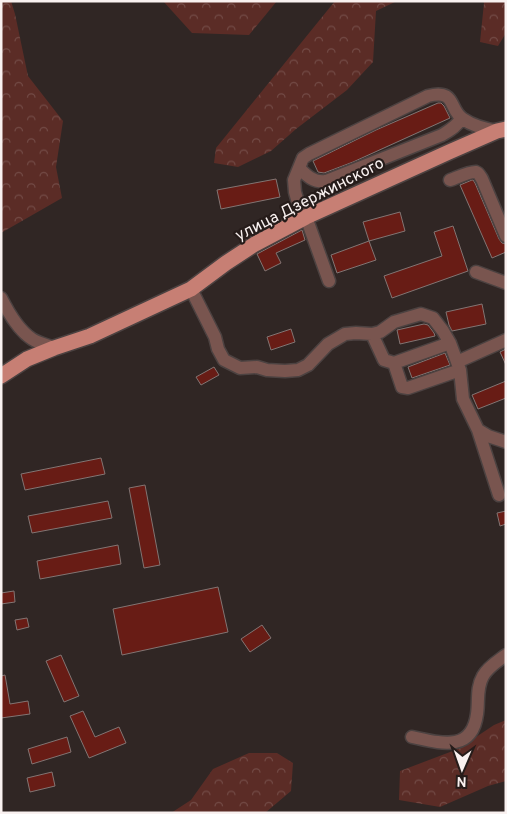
<svg xmlns="http://www.w3.org/2000/svg" width="507" height="814" font-family="Overpass,sans-serif">
<style>
.forest{fill:url(#forest-crowns)}
.building{fill:#681c15;stroke:#827573}
.lines{fill:none;stroke-linecap:round;stroke-linejoin:round}
.minor-casing{stroke:#4c4241;stroke-width:15}
.major-casing{stroke:#4c4241;stroke-width:18}
.minor{stroke:#79554f;stroke-width:12}
.major{stroke:#c77f74;stroke-width:15}
.labels{text-anchor:middle;dominant-baseline:central;stroke-width:4.5;stroke-linejoin:round;paint-order:stroke}
.street-label{font-size:16px;fill:#f9f1f0;stroke:#261c1a}
</style>
<defs>
<pattern id="forest-crowns" width="20" height="18" patternUnits="userSpaceOnUse" patternTransform="scale(1.25)"><rect width="20" height="18" fill="#5b2c26"/><path d="M2 6a3 3 0 1 1 6 0M12 15a3 3 0 1 1 6 0" fill="none" stroke="#734b46"/></pattern>
</defs>
<rect width="100%" height="100%" fill="#302624"/>
<path class="forest" d="M1,1H11L15,14L28,76L63,121L56,167L62,198L1,233Z
M163,1H277L249,35L192,33Z
M335,1H397L376,11L373,62L347,90L296,129L271,151L238,167L214,163L216,148Z
M483,1H506V33L498,46L480,42L484,3Z
M506,720V781L488,786L440,807L399,800L400,771L458,749L494,725Z
M249,753H277L293,763L291,791L265,813H171L191,800L213,769Z"/>
<path class="building" d="M438,103H441L444,106L450,118L353,162L324,173L318,172L313,161L376,130Z
M276,179L280,197L221,209L217,190Z
M472,180H473L475,183L499,239L502,243L506,244V252L492,258L460,185Z
M400,212L405,231L369,241L363,222Z
M453,226L468,271L392,298L384,276L442,256L434,232Z
M302,230L305,240L276,253L281,263L265,271L257,254Z
M369,241L376,260L337,273L331,255Z
M482,304L486,324L452,331L449,325L446,312Z
M424,324L428,325L434,333L435,336L400,344L397,330Z
M291,329L295,342L271,350L267,337Z
M506,349V365L500,352Z
M445,353L450,365L412,378L408,367Z
M214,367L219,375L201,385L196,377Z
M506,381V398L478,409L472,395Z
M101,458L105,474L25,490L21,474Z
M145,485L160,565L144,568L129,488Z
M108,501L112,518L32,533L28,516Z
M506,511V524L500,526L497,513Z
M118,545L121,564L40,579L37,561Z
M218,587L228,632L122,655L113,609Z
M14,591L15,602L1,604V593Z
M27,618L29,627L17,630L15,620Z
M262,625L271,638L250,652L241,639Z
M61,655L79,696L64,702L46,661Z
M5,675L10,704L28,701L30,714L1,718V676Z
M83,711L95,737L119,727L126,743L89,758L70,716Z
M67,737L71,752L32,764L28,749Z
M52,772L55,786L30,792L27,778Z"/>
<g class="lines">
<defs>
<path id="minor" d="M299,168C307,176 314,183 326,181L442,135C450,130 456,127 461,119
M450,180C456,178 470,171 476,172C479,173 480,176 482,179L506,236
M476,272L506,283
M329,281L306,217L301,213L295,192L294,180L303,158L309,154L428,96C457,89 448,109 463,119C473,126 485,129 497,131
M191,289L215,337L218,349L224,360L240,368L257,367L267,370L285,371L298,370L308,365L328,344L345,334L356,333L372,334L380,332L394,322L421,314L433,318L443,331L450,343L460,370L463,399L478,430L488,436L506,442
M1,298C8,312 18,330 32,339C38,343 47,345 54,348
M372,334L384,360L394,363L450,343
M457,362L506,340
M394,363L402,387L408,388L460,370
M478,430L499,495
M412,737C440,743 472,753 477,714C479,701 476,688 483,676C488,667 498,661 506,655"/>
<path id="major" d="M1,376L27,359L54,348L90,336L191,289L226,263L255,244L306,217L449,152L497,131L506,129"/>
</defs>
<use href="#minor" class="minor-casing"/>
<use href="#major" class="major-casing"/>
<use href="#minor" class="minor"/>
<use href="#major" class="major"/>
</g>
<g class="labels">
<g class="street-label">
<text transform="translate(310 200) rotate(-27)">улица Дзержинского</text>
</g>
</g>
<rect width="507" height="814" fill="none" stroke="#f9f1f0" stroke-width="5"/>
<g transform="translate(462 769) rotate(182)" stroke="#261c1a" stroke-width="4" paint-order="stroke">
<path d="M0-4L9 19L0 12L-9 19Z" fill="#f9f1f0"/>
<text y="-8" font-size="14" font-weight="bold" text-anchor="middle" fill="#f9f1f0">N</text>
</g>
</svg>
